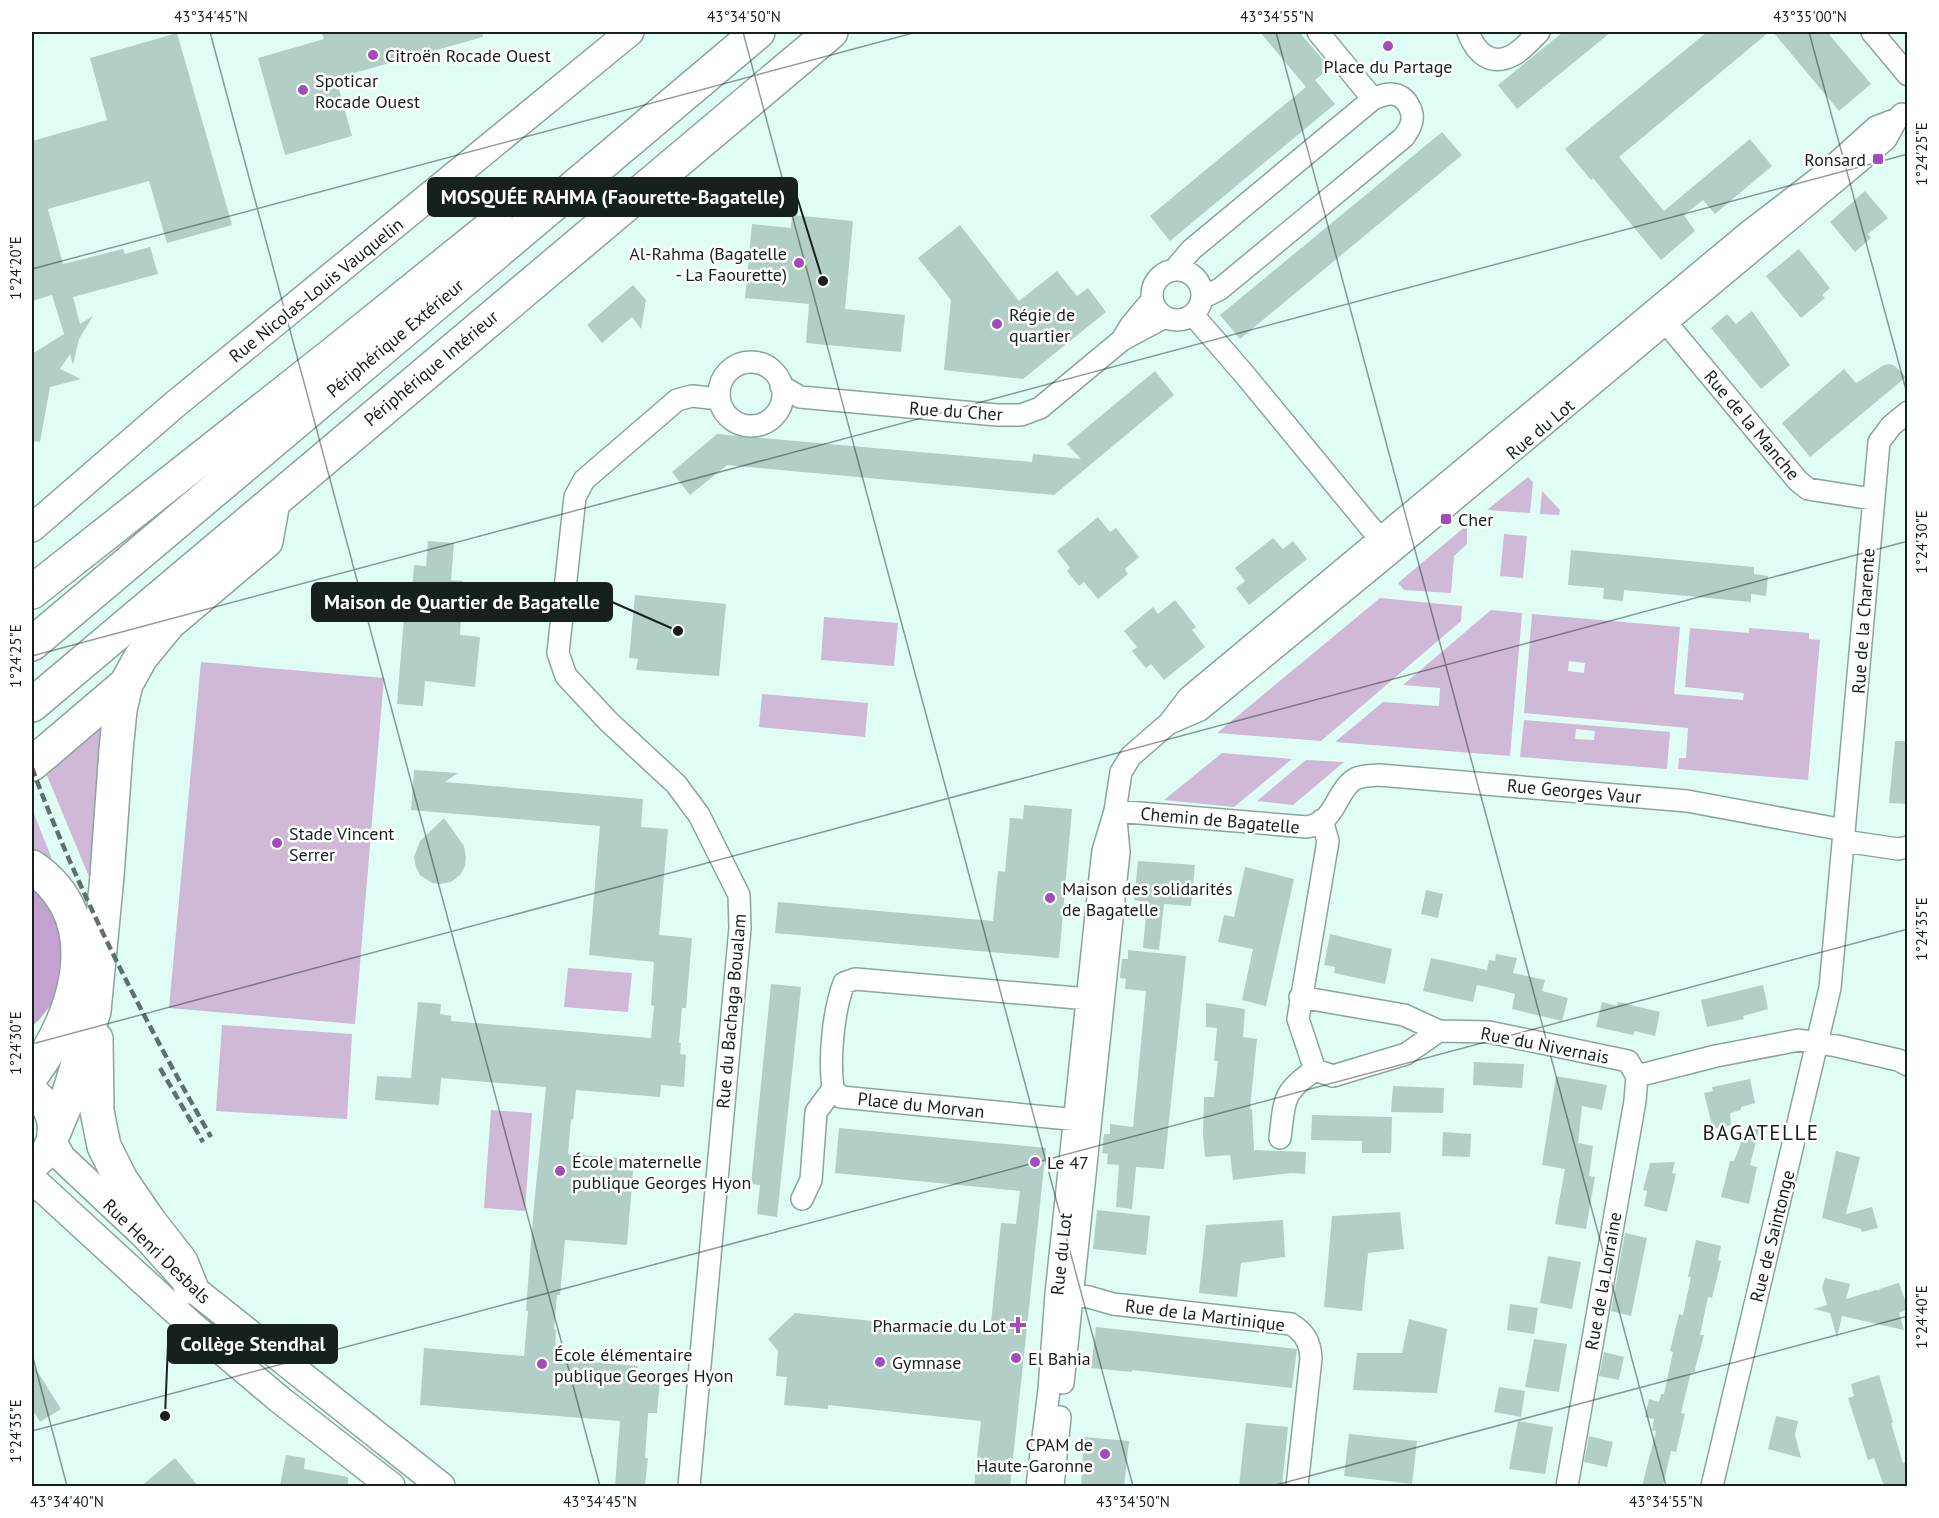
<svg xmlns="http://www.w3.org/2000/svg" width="1939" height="1518" font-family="'PT Sans',sans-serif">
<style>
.green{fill:#cfb9d7;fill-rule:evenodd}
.forest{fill:#c4a1d0}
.building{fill:#b2cfc7}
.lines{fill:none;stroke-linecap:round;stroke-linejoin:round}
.minor-casing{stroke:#89a59d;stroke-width:24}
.tertiary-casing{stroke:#89a59d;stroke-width:30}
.secondary-casing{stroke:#89a59d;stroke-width:33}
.motorway-casing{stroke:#89a59d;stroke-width:36}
.minor{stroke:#fff;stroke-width:21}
.tertiary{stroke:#fff;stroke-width:27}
.secondary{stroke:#fff;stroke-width:30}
.motorway{stroke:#fff;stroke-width:33}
.rail{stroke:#5e706b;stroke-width:4.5;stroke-dasharray:9 4.5;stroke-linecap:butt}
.ticks{fill:none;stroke:#16211e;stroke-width:1.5;stroke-opacity:0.45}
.poi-dot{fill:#a04cbb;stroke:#fff;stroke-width:2}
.labels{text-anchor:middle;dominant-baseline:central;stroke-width:5;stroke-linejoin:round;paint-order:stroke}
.poi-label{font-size:18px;fill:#16211e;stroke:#fff;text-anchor:start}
.street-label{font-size:18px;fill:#16211e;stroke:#fff}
.quarter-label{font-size:21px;letter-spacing:1.5px;fill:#16211e;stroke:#fff}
.leader{fill:none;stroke:#16211e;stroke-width:2}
.callout-dot{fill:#16211e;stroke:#fff;stroke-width:2}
.callout{fill:#16211e;stroke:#16211e;stroke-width:2}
.callout-label{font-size:20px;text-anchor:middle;font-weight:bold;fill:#fff}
.neatline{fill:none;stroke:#16211e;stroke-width:2}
.ticks-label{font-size:15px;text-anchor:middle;fill:#16211e}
</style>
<rect width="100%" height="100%" fill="#dffdf5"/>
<path class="green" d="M1528,477L1533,482L1530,513L1487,510Z
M1542,491L1560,510L1559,515L1540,514Z
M1467,525V544L1454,556L1451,593L1404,590L1398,583Z
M1504,534L1527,536L1523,578L1500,576Z
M1380,598L1462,606L1461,621L1321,741L1217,733Z
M1491,610L1522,613L1510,756L1335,742L1383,702L1439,706L1440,688L1403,685Z
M1532,614L1680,627L1674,694L1743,700L1744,693L1685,687L1690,628L1749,633V628L1809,633V639L1820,640L1808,780L1678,769L1679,758H1686L1688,728L1524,713ZM1569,661L1585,663L1584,673L1568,671Z
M824,617L898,623L894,666L821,660Z
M201,662L384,678L355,1024L169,1008Z
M762,694L868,703L865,737L759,727Z
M108,710L97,896L43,766Z
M1524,720L1670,732L1667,769L1520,757ZM1576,729L1595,731L1594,740L1575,739Z
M1222,753L1292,759L1234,807L1164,800Z
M1306,760L1344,762L1293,805L1257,801Z
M32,809L56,869L32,850Z
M568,968L632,973L628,1012L564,1007Z
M222,1025L352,1034L347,1119L216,1111Z
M491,1110L532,1113L525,1211L484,1208Z"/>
<path class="forest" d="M32,877L55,909L65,941L56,998L39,1020L32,1026L33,951Z"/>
<path class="building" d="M321,32H482L483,37L336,78L352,136L285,155L258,58L324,39Z
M1260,32H1299L1330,68L1315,80L1335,104L1170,241L1150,216L1306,87Z
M1563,32H1611L1517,109L1498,85Z
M1707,32H1769L1619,157L1664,211L1750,139L1772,166L1715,214L1703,200L1684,215L1695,231L1661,260L1593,178L1591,180L1565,149Z
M1773,32H1827L1871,84L1839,111Z
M177,33L232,225L167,243L149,181L48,209L63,264L123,249L125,254L150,247L158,274L73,297L80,324L93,316L79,339L73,365L70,354L60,369L81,379L50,387L40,442L32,441V354L64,334L52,295L32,301V141L107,120L90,58Z
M1442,132L1462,155L1240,339L1220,315Z
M1865,191L1888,218L1868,234L1871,238L1855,252L1830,222Z
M792,215L853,221L845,309L905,315L901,352L806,343L809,304L745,298L752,224L791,228Z
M960,225L1019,301L1057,271L1077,296L1088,288L1106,312L1023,379L944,370L951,300L918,258Z
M1799,249L1830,288L1822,295L1825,298L1801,318L1766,276Z
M633,285L646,300L641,329L632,317L602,343L587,325Z
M1752,311L1790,365L1761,389L1711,328L1727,314L1736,324Z
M1890,364L1895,366L1906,377L1810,457L1782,423L1844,369L1856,383L1884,365Z
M1155,371L1174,395L1054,495L727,465L690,495L672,472L717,434L1032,462L1033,454L1081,459L1067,444Z
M1098,517L1110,532L1116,528L1139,557L1125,569L1128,574L1098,599L1084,582L1079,586L1067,571L1070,568L1057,551Z
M1273,538L1283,549L1293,541L1307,559L1249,605L1236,588L1245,581L1235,568Z
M428,541L454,543L451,580L463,581L460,635L480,637L475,687L425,681L423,706L397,704L404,617L410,618L414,565L426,566Z
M1571,550L1754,567V574L1768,576L1766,596L1751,594V602L1624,590L1623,601L1603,599L1604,588L1568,585Z
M635,595L726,604L719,676L636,670L638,659L629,658Z
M1175,600L1196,627L1192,630L1205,647L1164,680L1151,664L1146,668L1132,651L1137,647L1124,631L1153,607L1158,614Z
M1895,741H1908V804L1889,803Z
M414,770L458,773L445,782L643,799L641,827L668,829L659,935L692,938L686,1008H682L679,1043H681L680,1054L686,1055L684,1087L661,1085L660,1097L576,1090L573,1120L571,1119L568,1154L634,1159L627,1245L565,1240L560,1295H557L554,1329L556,1330L555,1359L638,1366L636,1378L660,1380L657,1413H648L645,1458H648L645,1486H615L620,1421L420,1405L424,1348L524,1356L528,1311H526L533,1216L546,1087L441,1078L439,1105L375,1100L377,1076L411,1078L418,1002L441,1004L440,1014L451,1016V1021L651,1038L654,1006L651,1005L654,962L589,955L600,826L411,810Z
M1024,805L1072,809L1059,958L775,933L778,902L993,921L998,871L1005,872L1010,818L1023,819Z
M444,818L464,846L466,858L465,866L460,875L451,882L440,884L432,883L420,875L416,867L414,857L420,841Z
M1138,861L1195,865L1191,906L1164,904L1159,950L1143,948L1147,902L1134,900Z
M1245,867L1294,879L1266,1006L1242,1000L1253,949L1218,942L1224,915L1234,917Z
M1426,890L1443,894L1438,918L1421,914Z
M1330,934L1392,949L1385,984L1334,973L1335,967L1324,965Z
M1128,950L1186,956L1164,1169L1136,1167L1132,1209L1116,1207L1119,1165L1107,1164L1108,1154L1102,1153L1104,1134H1110V1124L1133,1127L1146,991L1125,989L1126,979L1120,978L1122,959H1128Z
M1496,954L1517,958L1513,973L1545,980L1542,991L1568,998L1562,1021L1512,1009L1515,994L1496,989L1477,985L1473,1002L1423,991L1431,958L1487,970L1489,960L1495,961Z
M771,984L801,987L777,1217L757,1214L760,1185L751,1184Z
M1763,985L1768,1009L1743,1016L1744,1019L1707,1027L1701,1000Z
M1602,1002L1617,1006L1618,1002L1660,1012L1655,1036L1635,1031L1633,1035L1596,1027Z
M1206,1003L1245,1009L1243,1037L1257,1039L1250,1109H1252L1254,1150L1306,1152L1305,1174L1291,1173L1233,1180L1230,1155L1205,1157L1203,1135L1204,1097H1214L1218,1061H1214L1217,1028L1206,1027Z
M1474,1062L1524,1064L1522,1088L1473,1085Z
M1556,1076L1607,1085L1602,1110L1582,1106L1578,1143L1593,1146L1589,1176L1595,1177L1586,1229L1555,1224L1565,1169L1542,1165Z
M1750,1079L1755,1103L1741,1107V1110L1730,1113L1731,1125L1713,1129L1704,1093L1713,1091L1712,1087Z
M1393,1086L1444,1088L1443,1113L1391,1112Z
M1312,1115L1392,1117L1391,1153H1362V1141L1311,1140Z
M1749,1123L1760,1127L1750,1165L1757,1167L1749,1204L1721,1197L1730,1161H1734Z
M839,1128L1046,1148L1010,1486H974L981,1421L828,1405V1409L784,1405L787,1377L776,1376L778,1351L768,1339L795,1313L990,1333L1001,1223L1016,1224L1020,1191L835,1173Z
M1443,1132L1471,1134L1470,1157L1442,1156Z
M1836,1151L1860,1157L1846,1214L1872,1207L1878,1228L1862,1232L1861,1229L1822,1218Z
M1675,1162L1672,1173L1676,1174L1667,1212L1644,1206L1647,1191L1643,1190L1650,1163Z
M1097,1210L1150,1216L1146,1255L1093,1249Z
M1400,1212L1404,1249L1368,1253L1362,1311L1324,1307L1332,1216Z
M1283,1220L1285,1257L1241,1263L1237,1297L1199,1293L1206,1225Z
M1625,1233L1647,1238L1631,1316L1611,1311Z
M1696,1240L1721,1246L1718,1260L1721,1261L1712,1298L1708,1297L1700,1335H1704L1694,1373L1691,1372L1681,1413L1685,1414L1676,1452L1671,1451L1663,1486H1642L1656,1431L1652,1430L1654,1419L1645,1417L1649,1399L1659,1402L1661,1394H1664L1673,1352L1670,1351L1679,1314L1683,1315L1691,1277H1688Z
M1548,1256L1581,1262L1572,1309L1540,1303Z
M1825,1278L1850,1284L1846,1299L1876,1290L1880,1291L1879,1289L1899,1283L1908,1309L1899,1313L1904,1330L1842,1316L1837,1338L1830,1313L1814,1309L1827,1305L1822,1288Z
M1510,1304L1538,1308L1534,1334L1507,1330Z
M1409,1319L1447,1329L1437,1393L1353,1390L1357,1353H1402Z
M1096,1327L1297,1349L1292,1388L1132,1370V1372L1091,1368Z
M1534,1339L1567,1344L1559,1392L1525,1387Z
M1604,1352L1624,1357L1619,1380L1599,1376Z
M32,1363L61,1409L40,1422L32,1409Z
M1879,1375L1893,1422L1891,1423L1903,1463L1908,1462V1486H1884L1874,1458L1868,1460L1848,1398L1854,1396L1851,1384Z
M1499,1387L1525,1391L1521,1417L1494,1412Z
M1776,1416L1798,1421L1795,1435L1801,1458L1768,1449Z
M1518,1421L1553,1427L1545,1474L1509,1469Z
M1246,1423L1288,1427L1282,1486H1239Z
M1349,1434L1417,1441L1412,1484L1344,1476Z
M1589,1436L1613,1442L1607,1467L1584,1462Z
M1084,1437L1129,1441L1124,1486H1081Z
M286,1455L305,1458L304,1469L348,1477V1486H280Z
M175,1458L198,1486H141Z"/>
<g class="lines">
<defs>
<path id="minor" d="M1318,32L1373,99
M1468,32C1476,53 1491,68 1515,54C1524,48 1532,39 1539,32
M1872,32L1908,75
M1175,269L1191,250L1373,99C1380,96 1389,92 1397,95C1408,99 1415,114 1411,124C1410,129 1406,133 1404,137L1220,289L1202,298
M1152 295a25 25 0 1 1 50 0a25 25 0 1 1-50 0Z
M1152,300L1131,325L1122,340L1165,317
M1658,313L1798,481L1808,489L1872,499
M1193,315L1245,375L1389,550
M719 394a32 32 0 1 1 64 0a32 32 0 1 1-64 0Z
M781,386L800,397L997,415H1021L1040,408L1122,340
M1172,722L1200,710L1391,553L1871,152L1886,139L1897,119L1902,114
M1115,811L1307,827C1336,822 1335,794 1352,781C1359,775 1370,776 1379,775L1687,801L1844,830
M1844,841L1898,849L1908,847
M1300,997L1404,1015L1439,1031L1489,1032L1628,1061L1637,1076
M1315,1070L1333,1076L1406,1054L1439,1031
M1637,1076L1716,1056L1799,1040L1837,1046L1898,1060L1908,1065
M1089,1121L841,1097L833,1089C829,1058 833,1012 844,983L855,979L1100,1000
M1280,1138C1285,1100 1281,1093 1315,1070L1298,1019L1328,841L1322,820
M802,1199L811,1180L816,1112L833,1089
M1060,1294L1089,1297L1113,1304L1291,1324C1305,1333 1310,1342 1311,1358L1297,1486
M1063,1383L1119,852L1116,820
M689,1486L740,928L739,895L699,815L676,784L609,722L566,676L558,653L575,497L584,480L677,400L692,396L719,399
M1037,1486L1049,1390L1056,1294L1101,868L1103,851L1115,811L1121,772L1131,756L1169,723L1189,697L1748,232L1826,172L1876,127L1897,119
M1053,1486L1060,1417
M1567,1486L1635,1101L1637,1076
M1712,1486L1830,988L1879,442L1891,426L1908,412"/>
<path id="tertiary" d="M32,528L173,406L630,32
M52,1141L62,1158L145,1236L191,1287L441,1486
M32,1179L189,1323L279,1399L391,1486"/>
<path id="secondary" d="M32,1092C59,1110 61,1147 32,1165"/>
<path id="motorway" d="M32,592L337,351L496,223
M32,644L758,32
M32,705L831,32
M32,764L126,684
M32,867C107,918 78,1014 32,1075
M96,1039L97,1111L104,1146L121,1180L149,1221L181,1262L191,1287
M54,1132L66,1103L94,1011L107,876L116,750L120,710L126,684L141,657L169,623L266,541L273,502"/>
</defs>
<use href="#minor" class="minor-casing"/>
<use href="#tertiary" class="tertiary-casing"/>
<use href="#secondary" class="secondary-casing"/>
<use href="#motorway" class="motorway-casing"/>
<use href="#minor" class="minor"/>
<use href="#tertiary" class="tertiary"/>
<use href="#secondary" class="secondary"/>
<use href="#motorway" class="motorway"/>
<path class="rail" d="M32,768C80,896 143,1018 211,1137
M160,1068L203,1142"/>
</g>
<path class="ticks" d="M210,32L600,1486M743,32L1133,1486M1276,32L1666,1486M1809,32L1908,397M32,269L917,32M32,656L1908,154M32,1044L1908,541M32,1354L67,1486M32,1431L1908,929M1272,1486L1908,1316"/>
<g class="poi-dot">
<circle cx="1388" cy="46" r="6"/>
<circle cx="373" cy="55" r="6"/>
<circle cx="303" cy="90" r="6"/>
<rect x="1872" y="153" width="12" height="12" rx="3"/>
<circle cx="799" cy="263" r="6"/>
<circle cx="997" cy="324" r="6"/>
<rect x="1440" y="513" width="12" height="12" rx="3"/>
<circle cx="277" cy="843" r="6"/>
<circle cx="1050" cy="898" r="6"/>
<circle cx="1035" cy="1162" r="6"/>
<circle cx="560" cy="1171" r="6"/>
<path d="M1015 1316h6v6h6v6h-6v6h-6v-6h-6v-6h6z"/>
<circle cx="1016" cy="1358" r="6"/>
<circle cx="880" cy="1362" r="6"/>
<circle cx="542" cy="1364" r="6"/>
<circle cx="1105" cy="1454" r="6"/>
</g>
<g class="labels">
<g class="poi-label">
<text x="385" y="55">Citroën Rocade Ouest</text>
<text x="1388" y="66" text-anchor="middle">Place du Partage</text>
<text x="315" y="80">Spoticar<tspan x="315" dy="21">Rocade Ouest</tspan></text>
<text x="1866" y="159" text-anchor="end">Ronsard</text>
<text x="787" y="253" text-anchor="end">Al-Rahma (Bagatelle<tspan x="787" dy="21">- La Faourette)</tspan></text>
<text x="1009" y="314">Régie de<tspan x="1009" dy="21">quartier</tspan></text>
<text x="1458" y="519">Cher</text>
<text x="289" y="833">Stade Vincent<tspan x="289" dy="21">Serrer</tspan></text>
<text x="1062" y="888">Maison des solidarités<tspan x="1062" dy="21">de Bagatelle</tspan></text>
<text x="572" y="1161">École maternelle<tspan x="572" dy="21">publique Georges Hyon</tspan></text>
<text x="1047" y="1162">Le 47</text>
<text x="1006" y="1325" text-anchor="end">Pharmacie du Lot</text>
<text x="554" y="1354">École élémentaire<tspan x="554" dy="21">publique Georges Hyon</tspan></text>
<text x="1028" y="1358">El Bahia</text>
<text x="892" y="1362">Gymnase</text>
<text x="1093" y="1444" text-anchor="end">CPAM de<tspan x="1093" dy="21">Haute-Garonne</tspan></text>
</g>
<g class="street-label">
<text transform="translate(316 290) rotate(-39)">Rue Nicolas-Louis Vauquelin</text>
<text transform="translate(395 338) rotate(-40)">Périphérique Extérieur</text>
<text transform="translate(431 368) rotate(-40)">Périphérique Intérieur</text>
<text transform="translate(956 411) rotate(4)">Rue du Cher</text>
<text transform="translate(1752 425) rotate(50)">Rue de la Manche</text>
<text transform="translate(1540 429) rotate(-40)">Rue du Lot</text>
<text transform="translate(1863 621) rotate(-86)">Rue de la Charente</text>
<text transform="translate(1574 791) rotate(5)">Rue Georges Vaur</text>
<text transform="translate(1220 820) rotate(5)">Chemin de Bagatelle</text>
<text transform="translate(731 1011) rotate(-85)">Rue du Bachaga Boualam</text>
<text transform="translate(1545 1045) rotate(11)">Rue du Nivernais</text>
<text transform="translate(921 1105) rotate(6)">Place du Morvan</text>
<text transform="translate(1772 1236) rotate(-76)">Rue de Saintonge</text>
<text transform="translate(157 1251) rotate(44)">Rue Henri Desbals</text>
<text transform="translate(1061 1254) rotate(-84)">Rue du Lot</text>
<text transform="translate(1603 1281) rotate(-80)">Rue de la Lorraine</text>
<text transform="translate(1205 1315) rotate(7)">Rue de la Martinique</text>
</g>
<g class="quarter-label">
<text x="1761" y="1132">BAGATELLE</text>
</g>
</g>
<path class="leader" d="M823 281L797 197M678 631L612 602M165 1416L168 1344"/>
<g class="callout-dot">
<circle cx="823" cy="281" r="6"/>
<circle cx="678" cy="631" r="6"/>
<circle cx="165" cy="1416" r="6"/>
</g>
<g class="callout">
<rect x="428" y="178" width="369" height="38" rx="6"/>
<rect x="312" y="583" width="300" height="38" rx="6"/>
<rect x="168" y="1325" width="169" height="38" rx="6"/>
</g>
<g class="callout-label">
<text x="613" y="204">MOSQUÉE RAHMA (Faourette-Bagatelle)</text>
<text x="462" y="609">Maison de Quartier de Bagatelle</text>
<text x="253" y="1351">Collège Stendhal</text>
</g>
<rect width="1939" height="1518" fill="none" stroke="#ffffff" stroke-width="66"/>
<rect x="33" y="33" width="1873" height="1452" class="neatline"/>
<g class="ticks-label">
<text x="211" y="22">43°34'45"N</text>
<text x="744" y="22">43°34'50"N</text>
<text x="1277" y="22">43°34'55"N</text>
<text x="1810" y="22">43°35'00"N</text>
<text transform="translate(1922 154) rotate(-90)" y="5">1°24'25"E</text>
<text transform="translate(16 268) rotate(-90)" y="5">1°24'20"E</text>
<text transform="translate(1922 542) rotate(-90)" y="5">1°24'30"E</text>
<text transform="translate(16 656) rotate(-90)" y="5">1°24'25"E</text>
<text transform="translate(1922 929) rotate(-90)" y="5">1°24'35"E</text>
<text transform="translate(16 1043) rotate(-90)" y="5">1°24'30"E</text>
<text transform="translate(1922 1317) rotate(-90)" y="5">1°24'40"E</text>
<text transform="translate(16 1431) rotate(-90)" y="5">1°24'35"E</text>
<text x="67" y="1507">43°34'40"N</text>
<text x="600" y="1507">43°34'45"N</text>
<text x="1133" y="1507">43°34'50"N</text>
<text x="1666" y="1507">43°34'55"N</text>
</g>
</svg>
